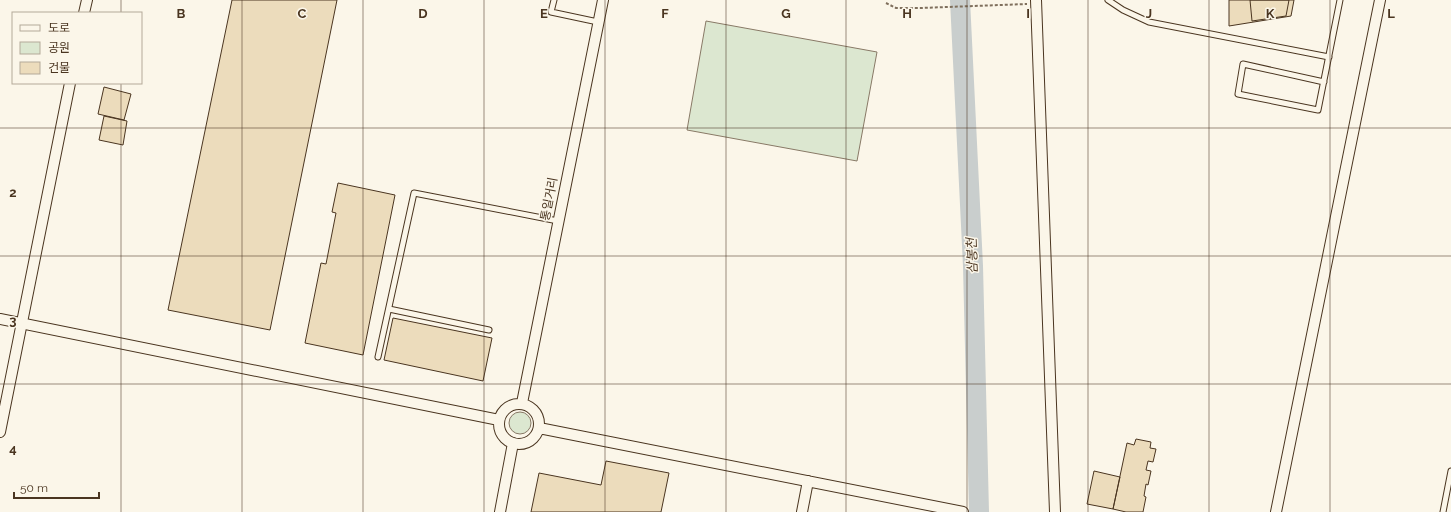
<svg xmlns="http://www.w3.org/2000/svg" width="1451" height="512" font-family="Raleway,'Noto Sans KR',sans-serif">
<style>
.green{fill:#dce7d0;stroke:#887966}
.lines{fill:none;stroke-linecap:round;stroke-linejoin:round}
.river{stroke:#c9cecd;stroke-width:20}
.building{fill:#ecdcbc;stroke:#4a3520}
.service-casing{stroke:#4a3520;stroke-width:7}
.minor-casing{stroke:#4a3520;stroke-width:12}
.path{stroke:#7f6f5c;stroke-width:2;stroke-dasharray:3 2;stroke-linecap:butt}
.service{stroke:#fbf6e9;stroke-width:5}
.minor{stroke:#fbf6e9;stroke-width:10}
.grid{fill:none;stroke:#4a3520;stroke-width:1;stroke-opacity:0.55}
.labels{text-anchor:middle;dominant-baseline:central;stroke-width:3;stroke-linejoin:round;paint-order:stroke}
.street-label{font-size:12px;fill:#4a3520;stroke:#fbf6e9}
.water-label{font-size:13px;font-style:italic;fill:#4a3520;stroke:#fbf6e9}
.grid-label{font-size:13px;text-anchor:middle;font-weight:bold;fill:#4a3520;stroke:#fbf6e9;stroke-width:3;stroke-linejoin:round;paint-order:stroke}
</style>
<rect width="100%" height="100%" fill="#fbf6e9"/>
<path class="green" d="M706,21L877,52L857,161L687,130Z
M509 423a11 11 0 1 1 22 0a11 11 0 1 1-22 0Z"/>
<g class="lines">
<path class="river" d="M960,0L973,266L979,512"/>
</g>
<path class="building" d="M232,0H337L270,330L168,310Z
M1229,0H1294L1291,16L1229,26Z
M1250,0H1289L1286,16L1252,21Z
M104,87L131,94L124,120L98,114Z
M104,116L127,121L123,145L99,140Z
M338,183L395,195L363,355L305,343L321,263L326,264L336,213L332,212Z
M393,318L492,338L483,381L384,360Z
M1136,439L1151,442L1150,448L1156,449L1153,462L1148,461L1146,470L1151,471L1148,485L1146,484L1144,496L1146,497L1143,512H1126L1113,509L1127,443L1134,445Z
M606,461L669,473L661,512H531L539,473L601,485Z
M1094,471L1120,477L1113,509L1087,504Z"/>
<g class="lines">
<defs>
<path id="service" d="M554,0L551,12L598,22
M1108,0L1123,10L1149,22L1329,57
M1324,82L1243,64L1238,94L1318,110L1340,0
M389,309L489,330
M378,357L414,193L558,221
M1443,512L1451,471"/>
<path id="minor" d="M1036,0L1055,512
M84,13L87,0
M0,319L499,420
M522,403L603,0
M499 424a20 20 0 1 1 40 0a20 20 0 1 1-40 0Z
M539,428L963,512
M0,432L70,83
M500,512L513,443
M802,512L808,481
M1276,512L1380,0"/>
</defs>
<use href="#service" class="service-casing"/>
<use href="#minor" class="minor-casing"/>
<path class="path" d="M886,3L896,8H921L1027,4"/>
<use href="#service" class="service"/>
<use href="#minor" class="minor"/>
</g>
<path class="grid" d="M121,0V13M242,0V512M363,0V512M484,0V512M605,0V512M726,0V512M846,0V512M967,0V512M1088,0V512M1209,0V512M1330,0V512M121,83V512M0,128H1451M0,256H1451M0,384H1451"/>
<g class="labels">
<g class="street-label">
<text transform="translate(549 199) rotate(-79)">통일거리</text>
</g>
<g class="water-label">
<text transform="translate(972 256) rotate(-92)">삼봉천</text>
</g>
</g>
<g class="grid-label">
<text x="181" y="18">B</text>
<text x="302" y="18">C</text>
<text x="423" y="18">D</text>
<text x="544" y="18">E</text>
<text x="665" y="18">F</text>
<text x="786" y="18">G</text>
<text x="907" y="18">H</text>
<text x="1028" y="18">I</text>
<text x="1149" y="18">J</text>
<text x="1270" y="18">K</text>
<text x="1391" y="18">L</text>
<text x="13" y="197">2</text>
<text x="13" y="325">3</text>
<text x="13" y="453">4</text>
</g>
<rect x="12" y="12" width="130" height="72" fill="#fbf6e9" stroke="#b4a999"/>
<rect x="20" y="25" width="20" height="6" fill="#fbf6e9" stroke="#b4a999"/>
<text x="48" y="32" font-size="12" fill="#4a3520">도로</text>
<rect x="20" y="42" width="20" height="12" fill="#dce7d0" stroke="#b4a999"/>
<text x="48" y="52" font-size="12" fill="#4a3520">공원</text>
<rect x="20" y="62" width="20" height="12" fill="#ecdcbc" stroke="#b4a999"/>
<text x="48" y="72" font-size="12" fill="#4a3520">건물</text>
<path d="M14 492v6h85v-6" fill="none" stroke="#4a3520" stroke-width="2"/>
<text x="20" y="492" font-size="12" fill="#4a3520" stroke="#fbf6e9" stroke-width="3" paint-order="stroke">50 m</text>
</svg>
